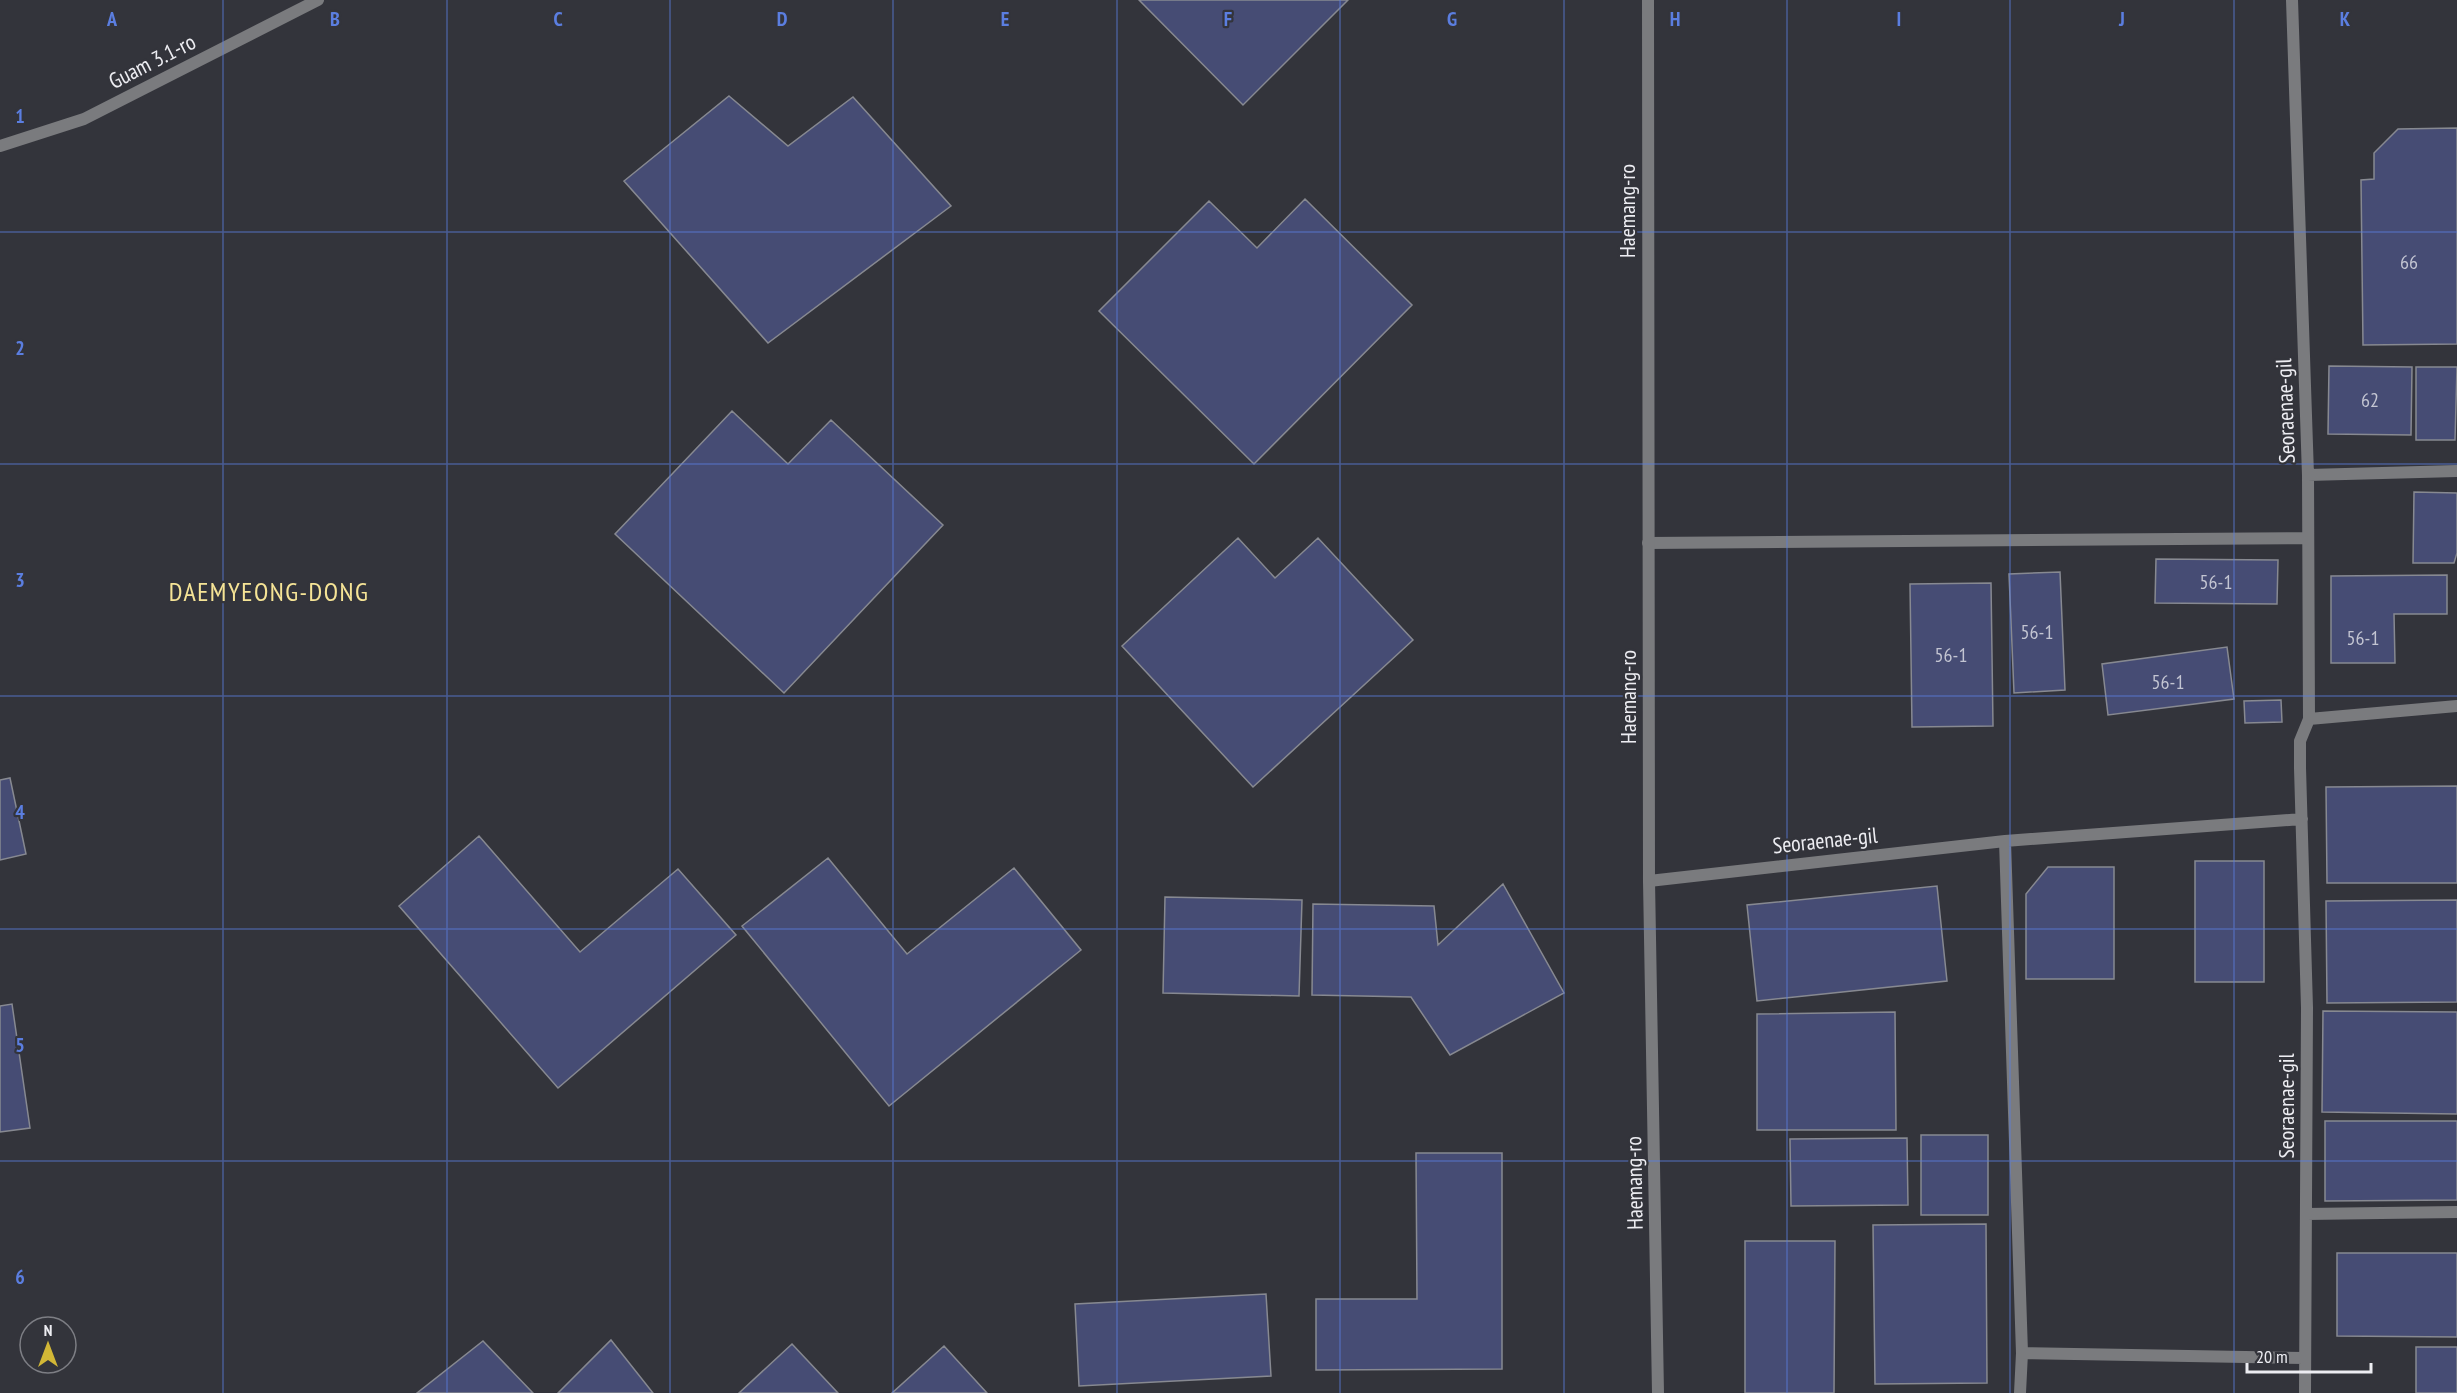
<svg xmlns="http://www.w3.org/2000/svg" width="2457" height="1393" font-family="'PT Sans Narrow',sans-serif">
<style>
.building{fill:#464c74;stroke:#878991;stroke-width:1.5}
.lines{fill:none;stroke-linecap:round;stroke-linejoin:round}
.minor{stroke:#7a7b7e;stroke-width:12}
.tertiary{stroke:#7a7b7e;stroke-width:12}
.grid{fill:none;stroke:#5b7ee0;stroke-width:1.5;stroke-opacity:0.55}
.labels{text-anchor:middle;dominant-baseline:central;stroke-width:4.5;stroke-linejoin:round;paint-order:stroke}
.number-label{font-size:20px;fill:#c3c5d2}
.street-label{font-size:22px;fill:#ededf2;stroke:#33343b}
.quarter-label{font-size:26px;letter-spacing:1.5px;fill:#f6e496;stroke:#33343b}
.grid-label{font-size:20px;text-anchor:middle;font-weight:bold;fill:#5b7ee0;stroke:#33343b;stroke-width:4.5;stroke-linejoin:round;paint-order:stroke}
</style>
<rect width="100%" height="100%" fill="#33343b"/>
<path class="building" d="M1139,0H1348L1243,105Z
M729,96L788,146L853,97L951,206L768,343L624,181Z
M2457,128V344L2363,345L2361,180L2374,179V153L2398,129Z
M1305,199L1412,305L1254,464L1099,311L1209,201L1257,248Z
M2329,366L2412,367L2411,435L2328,434Z
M2416,367H2457L2455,440H2416Z
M732,411L788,464L831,420L943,525L784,693L615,534Z
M2414,492L2457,493V553L2454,563H2413Z
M1238,538L1275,578L1318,538L1413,640L1253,787L1122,646Z
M2156,559L2278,560L2277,604L2155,603Z
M2060,572L2065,690L2014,693L2009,574Z
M2447,575V614H2394L2395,663H2331V576Z
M1991,583L1993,726L1912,727L1910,584Z
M2227,647L2234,699L2108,715L2102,664Z
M2281,700L2282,722L2245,723L2244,701Z
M10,778L26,854L0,860V780Z
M2457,786V883H2327L2326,787Z
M479,836L580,952L678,869L736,935L558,1088L399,906Z
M828,858L907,954L1014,868L1081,950L889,1106L742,926Z
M2195,861H2264V982H2195Z
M2048,867H2114V979H2026V894Z
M1503,884L1564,993L1450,1055L1411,997L1312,995L1313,904L1434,906L1438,945Z
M1937,886L1947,981L1757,1001L1747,905Z
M1165,897L1302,900L1299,996L1163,993Z
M2457,900V1002L2327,1003L2326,901Z
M12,1004L30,1128L0,1132V1006Z
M2323,1011L2457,1012V1114L2322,1112Z
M1895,1012L1896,1130H1757V1014Z
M2325,1121H2457V1200L2325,1201Z
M1921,1135H1988V1215H1921Z
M1907,1138L1908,1205L1791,1206L1790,1139Z
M1416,1153H1502V1369L1316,1370V1299H1417Z
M1986,1224L1987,1383L1875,1384L1873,1225Z
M1745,1241H1835L1834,1393H1745Z
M2337,1253H2457V1337L2337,1336Z
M1266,1294L1271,1376L1079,1386L1075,1304Z
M611,1340L653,1393H558Z
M483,1341L533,1393H417Z
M792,1344L838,1393H739Z
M944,1346L987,1393H892Z
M2416,1347H2457V1393H2416Z"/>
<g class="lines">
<path class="minor" d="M2292,0L2308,475L2309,719L2300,741V768L2307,1008L2305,1393
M2308,475L2457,471
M1648,543L2306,538
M2309,719L2457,706
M2005,841L2022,1353L2020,1393
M1649,881L2005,841L2302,819
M2306,1214L2457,1212
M2022,1353L2304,1358"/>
<path class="tertiary" d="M1648,0L1649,881L1658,1393
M0,146L84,119L318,0"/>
</g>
<path class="grid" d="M223,0V1393M447,0V1393M670,0V1393M893,0V1393M1117,0V1393M1340,0V1393M1564,0V1393M1787,0V1393M2010,0V1393M2234,0V1393M0,232H2457M0,464H2457M0,696H2457M0,929H2457M0,1161H2457"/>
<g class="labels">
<g class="number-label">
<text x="2409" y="262">66</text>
<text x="2370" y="400">62</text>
<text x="2216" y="582">56-1</text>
<text x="2037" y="632">56-1</text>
<text x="2363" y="638">56-1</text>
<text x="1951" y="655">56-1</text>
<text x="2168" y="682">56-1</text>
</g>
<g class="street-label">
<text transform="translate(152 61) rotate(-27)">Guam 3.1-ro</text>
<text transform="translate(1627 211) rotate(-90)">Haemang-ro</text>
<text transform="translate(2285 411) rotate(-92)">Seoraenae-gil</text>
<text transform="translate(1628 697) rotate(-90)">Haemang-ro</text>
<text transform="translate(1825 840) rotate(-6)">Seoraenae-gil</text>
<text transform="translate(2286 1106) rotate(-90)">Seoraenae-gil</text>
<text transform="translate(1634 1183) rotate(-91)">Haemang-ro</text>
</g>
<g class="quarter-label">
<text x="269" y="591">DAEMYEONG-DONG</text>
</g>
</g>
<g class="grid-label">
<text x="112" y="26">A</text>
<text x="335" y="26">B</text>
<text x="558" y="26">C</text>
<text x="782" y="26">D</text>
<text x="1005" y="26">E</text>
<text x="1228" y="26">F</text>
<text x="1452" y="26">G</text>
<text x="1675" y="26">H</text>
<text x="1899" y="26">I</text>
<text x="2122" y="26">J</text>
<text x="2345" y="26">K</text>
<text x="20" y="123">1</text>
<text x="20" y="355">2</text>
<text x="20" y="587">3</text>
<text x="20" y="819">4</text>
<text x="20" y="1052">5</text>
<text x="20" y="1284">6</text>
</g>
<g transform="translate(48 1345)"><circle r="28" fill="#33343b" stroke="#7d7e84" stroke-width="1.5"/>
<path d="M0-4.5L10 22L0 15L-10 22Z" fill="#d2b736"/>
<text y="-9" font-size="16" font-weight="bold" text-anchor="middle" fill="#ededf2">N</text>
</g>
<path d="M2247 1363v9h124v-9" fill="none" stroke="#ededf2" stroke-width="3"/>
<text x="2256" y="1363" font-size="18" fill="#ededf2" stroke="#33343b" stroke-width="4.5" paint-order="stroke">20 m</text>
</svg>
